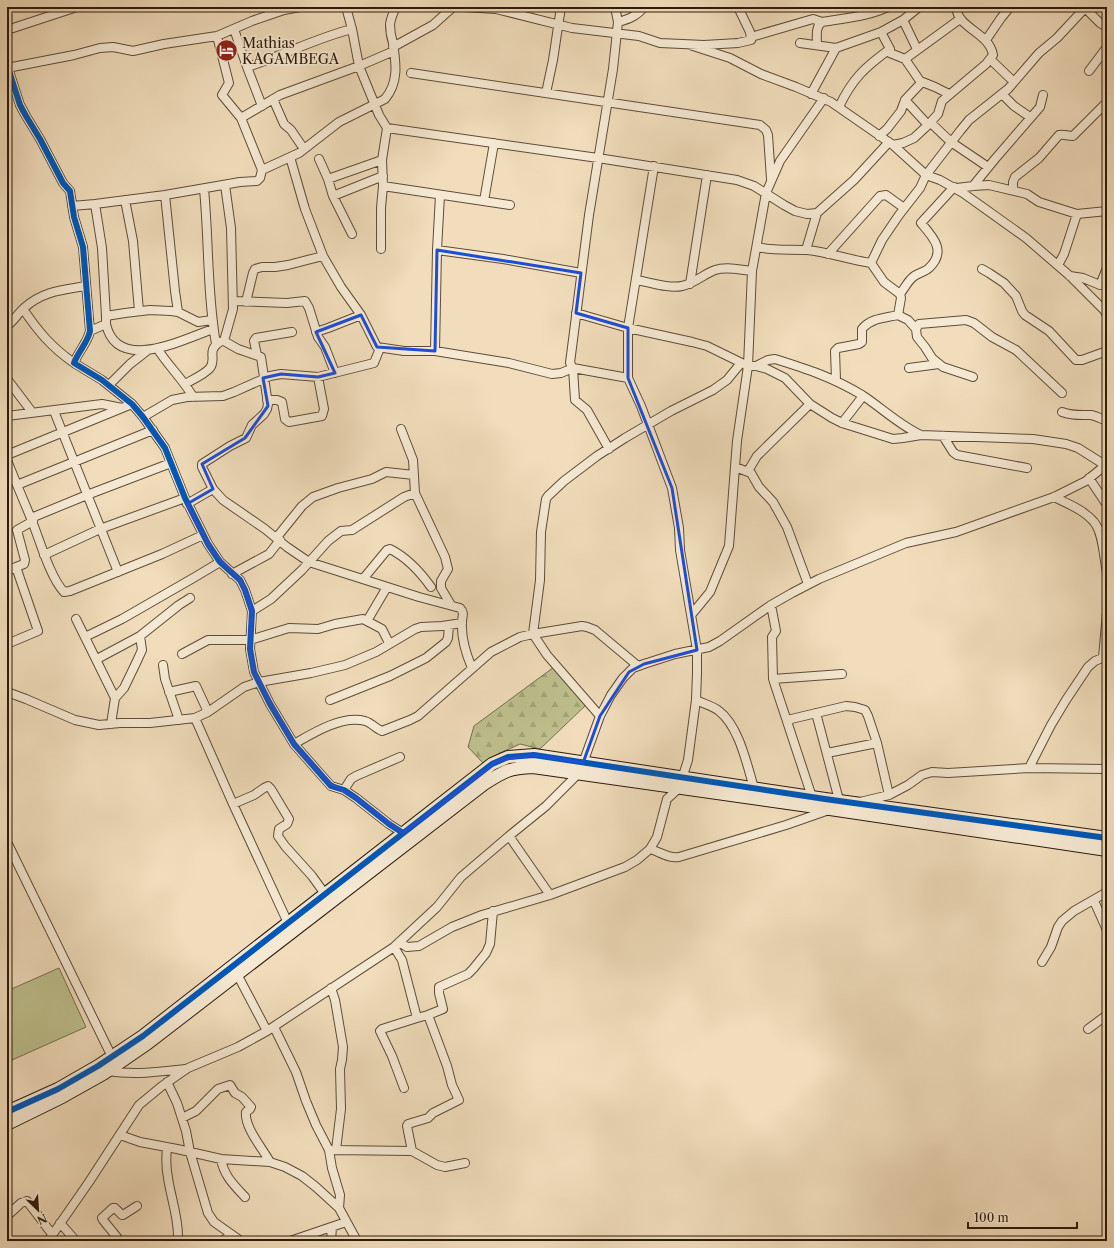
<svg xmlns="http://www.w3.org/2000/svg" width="1114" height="1248" font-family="'Libre Caslon Text',serif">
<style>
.green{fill:#bec08e;stroke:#766e4d}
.forest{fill:url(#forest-firs);stroke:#766e4d}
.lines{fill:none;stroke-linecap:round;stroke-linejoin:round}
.street-casing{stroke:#5e4c38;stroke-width:10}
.secondary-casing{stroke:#2d1b0c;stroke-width:14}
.street{stroke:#f6e9d3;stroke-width:8}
.secondary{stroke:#f6e9d3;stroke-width:12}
.cycleway-casing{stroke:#f6e9d3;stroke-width:8}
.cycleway{stroke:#0057b8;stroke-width:6}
.marked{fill:none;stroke:#1d4ed8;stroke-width:3;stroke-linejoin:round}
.labels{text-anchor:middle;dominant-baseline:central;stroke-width:3.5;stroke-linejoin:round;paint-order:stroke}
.poi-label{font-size:14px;fill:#2d1b0c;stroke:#f6e9d3;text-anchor:start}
</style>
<defs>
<pattern id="forest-firs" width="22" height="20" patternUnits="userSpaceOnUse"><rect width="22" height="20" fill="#bec08e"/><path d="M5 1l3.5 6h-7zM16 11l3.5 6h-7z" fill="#a4a479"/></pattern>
</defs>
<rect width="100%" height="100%" fill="#f1ddbc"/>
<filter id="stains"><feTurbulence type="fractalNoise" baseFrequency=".005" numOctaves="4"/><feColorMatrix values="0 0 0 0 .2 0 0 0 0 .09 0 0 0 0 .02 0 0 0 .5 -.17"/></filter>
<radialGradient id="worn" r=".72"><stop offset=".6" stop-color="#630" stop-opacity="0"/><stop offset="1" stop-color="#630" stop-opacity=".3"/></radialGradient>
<path class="green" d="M59,968L86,1027L12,1060L7,1049V991Z"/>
<path class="forest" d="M554,667L587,704L540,749L520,744L500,753L483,763L468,747L474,726Z"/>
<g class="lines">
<defs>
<path id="street" d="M346,7L352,29L359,66L379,115L387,128L382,160L383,186L381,208V249
M463,7L496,9L572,28L639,36L660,43L704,45L738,43L751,40L750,32L738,7
M1084,7L1100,23L1107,27
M903,20L917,49
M618,22C629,19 637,16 644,7
M234,29L247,67C282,56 316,38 352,29
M7,30L77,7
M881,32L890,49V53L905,59L920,81L935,87L949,94
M217,36L229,83L222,95L241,118
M751,37L813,19L822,22
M986,40L1001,18L1010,7
M800,43L836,48L881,32L903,20L919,7
M690,45L730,58L761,74L796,87L831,102L893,145L926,175L940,180L963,193L1026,238L1070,276L1104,310L1107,315
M817,45C817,37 815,27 822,22C845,18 867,17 888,7
M393,47L433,25L453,7
M905,59L960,19
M990,59L1014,82
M7,65L20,105L26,116L40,139L63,183L70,191L74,217L83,247L90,331C88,342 78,352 74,363L102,380L132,404L143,417L165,448L185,498L208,544L220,562L240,580L245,590L252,611L250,649L254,672L270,704L294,744L331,786L344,790L356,798L389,824L403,833
M247,67L262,106
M7,68L74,55L100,48L113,47L133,51L164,44L217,36L252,21L284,10L300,7
M1089,71L1107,47
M411,73L760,125L766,130L768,135L771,179
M546,93L553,60L561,7
M811,94L836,48
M1002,94L1014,106L1030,117
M273,99L284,124L291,130L304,149
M905,100L928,125
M839,107C852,79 865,67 890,49
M931,123L951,142L988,167
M387,128L598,158L737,180L754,186L784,205L795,211L807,214L817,213L854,180L889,142
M879,136L887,129L901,111L905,100L922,82
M893,145L903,143L914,138L928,125L938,114L942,101L986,64L993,55C989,32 958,29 956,7
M290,157L305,209L323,256L341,287L361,315L377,347L404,351H435L509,363L552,374L561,373L573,368L628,378
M319,159L328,179L382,160
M1107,160V169
M262,170L241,118L280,95L359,66L394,51
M328,179L333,196L352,234
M225,185L231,228L233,309L224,341L238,349L261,357L268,404L267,409L264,414L252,425L246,438L230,446L202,464V467L213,489L223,500L265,529L287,547L309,562L419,597L460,608C465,613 462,616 462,622C461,638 466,654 472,668
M383,186L510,205
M973,186L995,159L1040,107L1043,95
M957,188L973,186L989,185L1027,194L1039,202L1077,214L1107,211
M204,189C209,241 207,293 216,344
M1013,190V182L1015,177L1039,158L1059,135C1064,134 1067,136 1073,136L1104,105L1107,104
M165,195L175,291L178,312
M333,196L383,176
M125,200L133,241L139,311
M484,201L494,143
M95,204L102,248L106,316
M72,206L95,204L165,195L240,182L257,181L260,178L262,170L299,153L339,122L385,99C399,82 396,63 393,43C391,37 390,30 390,24C391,18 393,13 396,7
M757,247C774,251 789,249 807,250C828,252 850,260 871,263L884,282L900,294L901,298L898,315L908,320L916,329L917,337L925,347L932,358L943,367L973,377
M437,250L503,259L581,273
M806,250L817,213
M828,254L880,196L886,195L904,208
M871,263L882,240L899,215L920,188L926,175L960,131L969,120L1008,89L1039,53L1057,38L1085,8
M1058,265L1064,254L1077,214
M982,269L989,273L1004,283L1016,296L1022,311L1025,315L1049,331L1076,360H1082L1107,351
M1070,276L1083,278L1100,285H1107
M636,280C650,282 668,289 682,286C695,283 704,274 715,270C727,266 740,270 752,271
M690,284L707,175
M1100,285L1107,268
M900,294C904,289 908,281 913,277C918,273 925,272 929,268C947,251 933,237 921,223L954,187
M233,301L287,303L305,301L309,308L318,337L325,347L335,373
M246,302L253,273L255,269L262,267H275L288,265L323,256
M23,309C38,331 51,347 74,363
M576,313L628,328L692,342L707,346L748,366H756L767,369L785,378L810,404
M106,324C117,374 184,339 213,329
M7,326C14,321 18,313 24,308C43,291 62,290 86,286
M916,329L919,324L966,320L974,323L992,337L1016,350L1062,393
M90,331L106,324V316L125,313L150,310L171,311L178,312L198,322L212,320
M316,332L328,328L361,315
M157,348C168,366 183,379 193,397
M435,351L437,250L440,195
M257,355L254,341L256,338L292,332
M756,366L768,360L775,359C807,369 832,377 862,395C882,408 899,425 921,435L1033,439L1066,444L1078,448L1105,465
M909,368L939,364
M7,379L32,412
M836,380L835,351L838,348L859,344L862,342V329C871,318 885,318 898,315
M185,384C192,380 205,374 210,368C217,359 206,350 220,342
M109,385L130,364L148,350
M267,400H277L282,402L285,419L289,422L322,416L324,409L318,377
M54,411L118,572
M1062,412C1073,416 1080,415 1091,415C1096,416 1102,419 1107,421
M7,416L102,404L122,408L132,404
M143,417L172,400L187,397L223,396L234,392L270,376L281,374L318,377L374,363L380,348
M842,423L863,396
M401,429L413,460L415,493L445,557L448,569L441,581V588L451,605
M943,436L953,452L957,455L1027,468
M609,449L587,410L575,400L573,368L570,363L589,215L613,69L618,22L615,7
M7,455L122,408
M7,460C15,481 24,501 32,521C40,541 50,577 64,592L70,591L162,554L203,535
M748,471L757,456L810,404L832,418L842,423L893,439L903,438L921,435
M1089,478L1107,505
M17,485L153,430
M1054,497C1068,504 1084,510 1094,522C1103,532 1104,559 1107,573
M187,504L213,489
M31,518L87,495L171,463
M277,537L302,506L313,497L338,488L372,479L386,472L414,475
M44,555L100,529L185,498
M16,567L24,564L25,560L17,530L33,521
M7,571L16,567L38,631L7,644
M232,574L269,554L280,540
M363,579L387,550L390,549C406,557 421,573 431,587
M808,584L787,527L773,502L759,487L751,473L735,467L737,441L748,366L752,271L766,193L780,161L824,98
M771,605L776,631L772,637L773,679L842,674
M252,611L271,599L302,570L328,541L341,531L352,530L404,497L415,493
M692,614L710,592L729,546L735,467
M76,619L115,698L111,724
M367,621L387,587
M85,637L122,619L195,577L220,562
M182,654L208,640H250L289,628L318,629L335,624L363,619L382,629L389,643
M1103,657L1107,613
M97,659L140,636L179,605L190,598
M163,665L165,679L179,720
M773,679L812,797
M7,692L26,699L75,720L99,725L120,723H150L195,718L208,712L244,687L259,682L311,673L345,665L376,652L415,629L421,627L442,626L462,623
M169,692L196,686L208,712
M115,698L124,688L137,661L142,650L140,636
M330,700L390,676L426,658L446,642L448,638L449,625
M696,700C704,704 713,706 719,711C739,726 747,765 754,788
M816,713L839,800
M600,716L547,655L533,634L540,580L541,532L546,499L548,496L564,481L597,456L625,438L671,411L713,390L727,380L741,363
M195,718L233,804L288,923
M787,720L846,706L855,707L865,710L868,716L877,743L889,795
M294,744C313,733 342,715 365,721C372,723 376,729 382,731L410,720L418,716L491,652L520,637L533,634L582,626L587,627L595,630L638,666
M827,753L877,743
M583,763L600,716L611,695L623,678L633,668L644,664L675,654L709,647L720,641L771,605L792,593L819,579L906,543L956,532L1054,497L1086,481L1107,464
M1029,768L1051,725L1066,700L1088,667L1095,661L1107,656
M344,790L351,779L356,776L400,757
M860,802L889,795L908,785L922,775L932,772L948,773L1029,768L1107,769
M233,804L254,795L264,788L268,786L271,789L289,819L287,824L279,829L278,836L285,846L312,876L325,894
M509,836L550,895
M7,842L112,1057
M650,849L657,837L667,799L679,788L688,760L696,700L697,673V650L680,550L679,528L672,488L641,406L628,378V328L654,166
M1094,901L1107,930
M399,942L407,947L419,946L452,927L482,915L550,895L625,867L637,860L650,849C660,852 669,859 679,857L786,825L829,810
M394,947L402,960L417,1018L382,1029L380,1031L392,1056L404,1088
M1042,962L1051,947L1058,927L1062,921L1074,911L1107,892
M237,974L267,1031
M331,988L335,1000L343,1047L342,1060L340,1069L341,1109L336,1150
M428,1015L443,1009L439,993V987L468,974L473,969L486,953L490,944L493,911
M274,1027L296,1072L306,1101L316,1125L329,1150L332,1168L340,1195L339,1208L357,1241
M1088,1029L1107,1015
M107,1071C134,1075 159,1072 185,1069
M167,1082L177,1103L186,1131L190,1152L208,1213L214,1222L241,1241
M182,1118L196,1111L218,1089L230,1085L235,1093L242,1097L251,1107L250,1109L246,1112C244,1127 263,1149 270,1162
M120,1135L140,1142L177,1149L221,1159L270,1162L285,1167L302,1176L316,1187L339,1208
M167,1147C166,1157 166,1168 168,1178C171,1198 178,1216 178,1236
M332,1150L412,1151L437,1165L445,1167L465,1163
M412,1151L407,1126L408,1124L428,1118L433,1113L459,1100L452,1085L447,1066L428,1015L417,1018
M221,1159C224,1176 234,1185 245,1197
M7,1216L21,1203L27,1201L52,1234
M60,1223L76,1241
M48,1241L89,1182L139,1105L162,1086L188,1068L238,1047L267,1031L394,947L437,907L461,877L509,836L546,806L578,774
M120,1241L103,1220L102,1218L113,1208H115L122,1215H123L137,1206
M223,1241L231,1234
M290,1241L346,1222
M331,1241L332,1227"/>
<path id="secondary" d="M7,1112L58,1089L98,1066L143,1036L492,764L508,757L534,755L825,799L1107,838
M7,1124L62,1097L103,1074L148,1043L484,784C504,771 509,768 533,767L830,809L1107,850"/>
</defs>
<use href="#street" class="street-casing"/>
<use href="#secondary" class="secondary-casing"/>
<use href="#street" class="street"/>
<use href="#secondary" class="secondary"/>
<defs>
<path id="cycleway" d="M7,65L20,105L26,116L40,139L63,183L70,191L74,217L83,247L90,331C88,342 78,352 74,363L102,380L132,404L143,417L165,448L185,498L208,544L220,562L240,580L245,590L252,611L250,649L254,672L270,704L294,744L331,786L344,790L356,798L389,824L403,833
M7,1112L58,1089L98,1066L143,1036L492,764L508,757L534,755L825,799L1107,838"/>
</defs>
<use href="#cycleway" class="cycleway-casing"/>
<use href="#cycleway" class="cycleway"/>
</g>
<path class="marked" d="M437,250L581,273L576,313L628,328V378L672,488L697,650L644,664L629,672L600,716L583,763L534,755L499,760L403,833L356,798L328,782L294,744L254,672L250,649L252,611L247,595L240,580L212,551L187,504L213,489L202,464L245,438L268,406L263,378L281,374L318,377L335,373L316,332L361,315L377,347L435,351Z"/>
<defs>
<symbol id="hotel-disc" viewBox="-11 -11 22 22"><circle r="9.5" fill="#8f2418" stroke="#f6e9d3"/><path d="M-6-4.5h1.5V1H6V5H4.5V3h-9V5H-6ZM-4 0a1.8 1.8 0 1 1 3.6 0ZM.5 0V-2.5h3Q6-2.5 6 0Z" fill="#fff"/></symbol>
</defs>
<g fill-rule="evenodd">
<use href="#hotel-disc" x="214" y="38" width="25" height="25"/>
</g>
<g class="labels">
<g class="poi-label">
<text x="242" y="43">Mathias<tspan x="242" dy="16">KAGAMBEGA</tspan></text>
</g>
</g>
<rect width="1114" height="1248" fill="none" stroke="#f1ddbc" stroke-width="24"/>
<rect x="8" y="8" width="1098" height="1232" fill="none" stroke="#2d1b0c" stroke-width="2"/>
<rect x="12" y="12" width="1090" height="1224" fill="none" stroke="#2d1b0c"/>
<g transform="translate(38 1210) rotate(155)" stroke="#f6e9d3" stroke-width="3" paint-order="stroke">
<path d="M0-3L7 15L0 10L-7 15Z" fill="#2d1b0c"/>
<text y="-6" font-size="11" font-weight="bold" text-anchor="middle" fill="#2d1b0c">N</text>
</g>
<path d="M968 1222v6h109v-6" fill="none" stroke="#2d1b0c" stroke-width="2"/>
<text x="974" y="1222" font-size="12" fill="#2d1b0c" stroke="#f6e9d3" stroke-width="3" paint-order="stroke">100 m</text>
<rect width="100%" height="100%" filter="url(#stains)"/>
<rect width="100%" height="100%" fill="url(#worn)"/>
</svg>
